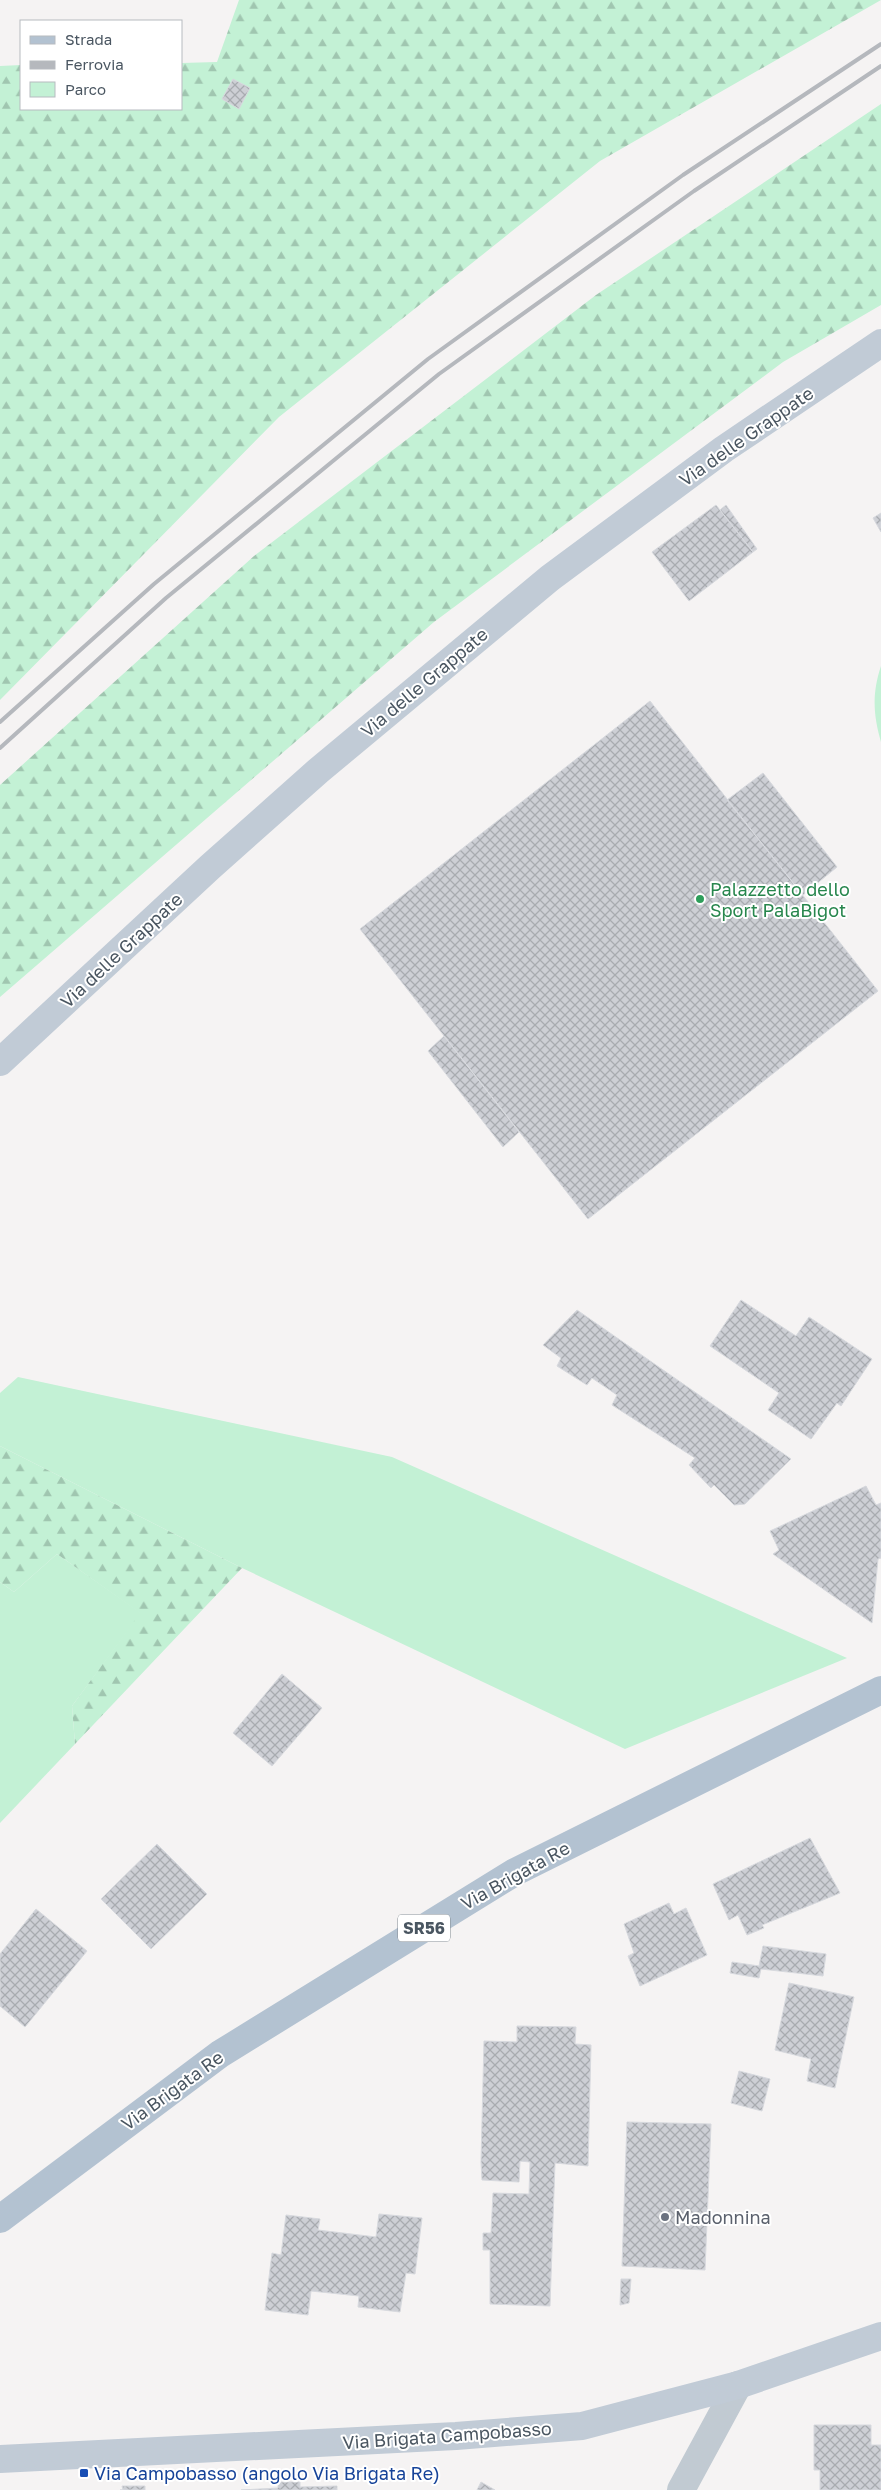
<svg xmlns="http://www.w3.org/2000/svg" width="881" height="2490" font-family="'Golos Text',sans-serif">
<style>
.green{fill:#c3f1d5}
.forest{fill:url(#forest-firs)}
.building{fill:url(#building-cross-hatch);stroke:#d7d9de}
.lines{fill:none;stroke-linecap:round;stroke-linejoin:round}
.street{stroke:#c1cad2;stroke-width:28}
.secondary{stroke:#c1cbd6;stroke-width:28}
.primary{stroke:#b3c2d1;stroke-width:28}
.rail{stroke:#b5b8bd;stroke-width:4}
.leisure-dot{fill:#2e9e5b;stroke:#fff;stroke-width:2}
.worship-dot{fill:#6b7280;stroke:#fff;stroke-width:2}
.transit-dot{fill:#1a4fb4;stroke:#fff;stroke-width:2}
.labels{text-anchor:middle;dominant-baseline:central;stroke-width:4;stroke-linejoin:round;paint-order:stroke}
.shield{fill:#fff;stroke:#808990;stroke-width:1}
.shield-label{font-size:16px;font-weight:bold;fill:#4a5661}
.street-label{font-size:18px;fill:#4a5661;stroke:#fff}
.leisure-label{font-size:18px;fill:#27864d;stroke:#fff;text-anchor:start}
.worship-label{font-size:18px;fill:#5b616d;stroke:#fff;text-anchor:start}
.transit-label{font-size:18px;fill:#164399;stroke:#fff;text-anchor:start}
</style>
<defs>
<pattern id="forest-firs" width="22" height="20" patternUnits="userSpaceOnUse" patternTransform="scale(1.25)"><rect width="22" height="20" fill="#c3f1d5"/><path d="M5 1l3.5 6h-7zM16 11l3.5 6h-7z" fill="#a0c6b0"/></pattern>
<pattern id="building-cross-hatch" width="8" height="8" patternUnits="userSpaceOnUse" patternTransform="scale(1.25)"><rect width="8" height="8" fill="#cdcfd5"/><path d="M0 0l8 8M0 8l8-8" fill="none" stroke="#a8abb0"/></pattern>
</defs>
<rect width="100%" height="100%" fill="#f5f3f3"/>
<path class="green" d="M881,666V742C873,714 872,693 881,666Z
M18,1377L392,1457L847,1658L625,1749L242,1568L0,1446V1393Z
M57,1554L141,1613L72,1706L75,1744L0,1823V1582L14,1592Z"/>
<path class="forest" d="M239,0H881L600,161L279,417L0,700V66L21,65V109H181V63L217,62Z
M881,104V305L783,362L434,622L0,997V785L254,556L596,295Z
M0,1446L242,1568L75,1744L72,1706L140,1613L57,1554L14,1592L0,1582Z"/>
<path class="building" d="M233,79L250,88L239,109L222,99Z
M716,505L753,552L689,601L652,552Z
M726,505L757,549L753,552L720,510Z
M881,513V532L873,518Z
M650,701L878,991L588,1219L360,929Z
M763,773L837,867L803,895L727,800Z
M444,1036L519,1132L503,1147L428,1051Z
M741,1300L796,1336L809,1317L872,1359L841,1406L837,1403L811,1439L768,1410L779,1393L710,1346Z
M577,1310L791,1459L745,1504L734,1505L714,1485L711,1488L689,1465L695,1458L612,1405L617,1395L592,1378L587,1385L557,1366L561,1358L543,1345Z
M866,1486L876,1505L881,1503V1558L878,1559L872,1623L773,1554L779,1550L770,1531Z
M282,1674L322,1708L272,1766L233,1733Z
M810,1838L840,1893L762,1925L764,1928L747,1935L738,1915L729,1920L713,1884Z
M157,1844L207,1894L151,1949L101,1899Z
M669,1903L674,1914L686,1908L707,1955L640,1986L628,1956L634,1953L624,1924Z
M36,1909L87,1951L25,2027L0,2006V1954Z
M763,1946L826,1954L823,1976L761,1969L759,1978L730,1973L732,1962L759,1966Z
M789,1983L854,1997L835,2088L807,2081L811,2059L775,2050Z
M517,2026L576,2027L575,2044L591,2045L588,2166L555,2163L550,2306L490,2304V2250H483V2233H491L493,2193L529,2194L530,2162L520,2161L519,2182L482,2180L481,2162L484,2041L517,2042Z
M739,2071L770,2079L762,2111L731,2103Z
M627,2122L711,2124L705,2270L622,2266Z
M379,2214L422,2218L415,2274L406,2273L400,2312L358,2307L359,2296L311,2291L308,2315L265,2310L272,2253L281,2255L286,2215L320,2219L318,2230L376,2237Z
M621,2279H631L629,2303L620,2305Z
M814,2425H871V2445H881V2490H820V2470H814Z
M278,2482H300V2487L337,2486V2490H241L278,2488Z
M481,2482L495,2490H477Z
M122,2486H145V2490H120H123Z"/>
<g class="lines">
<path class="street" d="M681,2490L738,2385"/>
<path class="secondary" d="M0,1062L210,867L318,771L550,578L724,449L881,343
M0,2459L456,2436L582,2426L738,2385L881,2336"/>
<path class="primary" d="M0,2219L220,2054L515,1872L881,1690"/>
<path class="rail" d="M0,722L154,584L428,359L683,175L881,44
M0,748L166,598L439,374L694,191L881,66"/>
</g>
<circle class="leisure-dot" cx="700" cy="899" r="5"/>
<circle class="worship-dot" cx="665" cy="2217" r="5"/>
<rect class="transit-dot" x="79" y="2468" width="10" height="10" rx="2.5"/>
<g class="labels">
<rect class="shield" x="398" y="1914.5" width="52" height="27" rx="4"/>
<g class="shield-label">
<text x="424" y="1928">SR56</text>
</g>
<g class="street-label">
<text transform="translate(746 436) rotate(-35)">Via delle Grappate</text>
<text transform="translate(424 682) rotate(-40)">Via delle Grappate</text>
<text transform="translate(121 950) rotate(-43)">Via delle Grappate</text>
<text transform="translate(515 1875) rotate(-29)">Via Brigata Re</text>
<text transform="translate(172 2090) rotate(-36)">Via Brigata Re</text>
<text transform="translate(447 2435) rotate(-4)">Via Brigata Campobasso</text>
</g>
<g class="leisure-label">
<text x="710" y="889">Palazzetto dello<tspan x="710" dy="21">Sport PalaBigot</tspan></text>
</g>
<g class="worship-label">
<text x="675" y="2217">Madonnina</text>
</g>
<g class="transit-label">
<text x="94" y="2473">Via Campobasso (angolo Via Brigata Re)</text>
</g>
</g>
<rect x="20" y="20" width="162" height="90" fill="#ffffff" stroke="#b7bbc0"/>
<rect x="30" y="36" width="25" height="8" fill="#b3c2d1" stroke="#b7bbc0"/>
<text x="65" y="45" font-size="15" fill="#4a5661">Strada</text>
<rect x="30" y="61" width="25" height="8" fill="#b5b8bd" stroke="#b7bbc0"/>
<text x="65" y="70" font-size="15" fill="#4a5661">Ferrovia</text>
<rect x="30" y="82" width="25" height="15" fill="#c3f1d5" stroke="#b7bbc0"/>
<text x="65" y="95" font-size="15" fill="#4a5661">Parco</text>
</svg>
